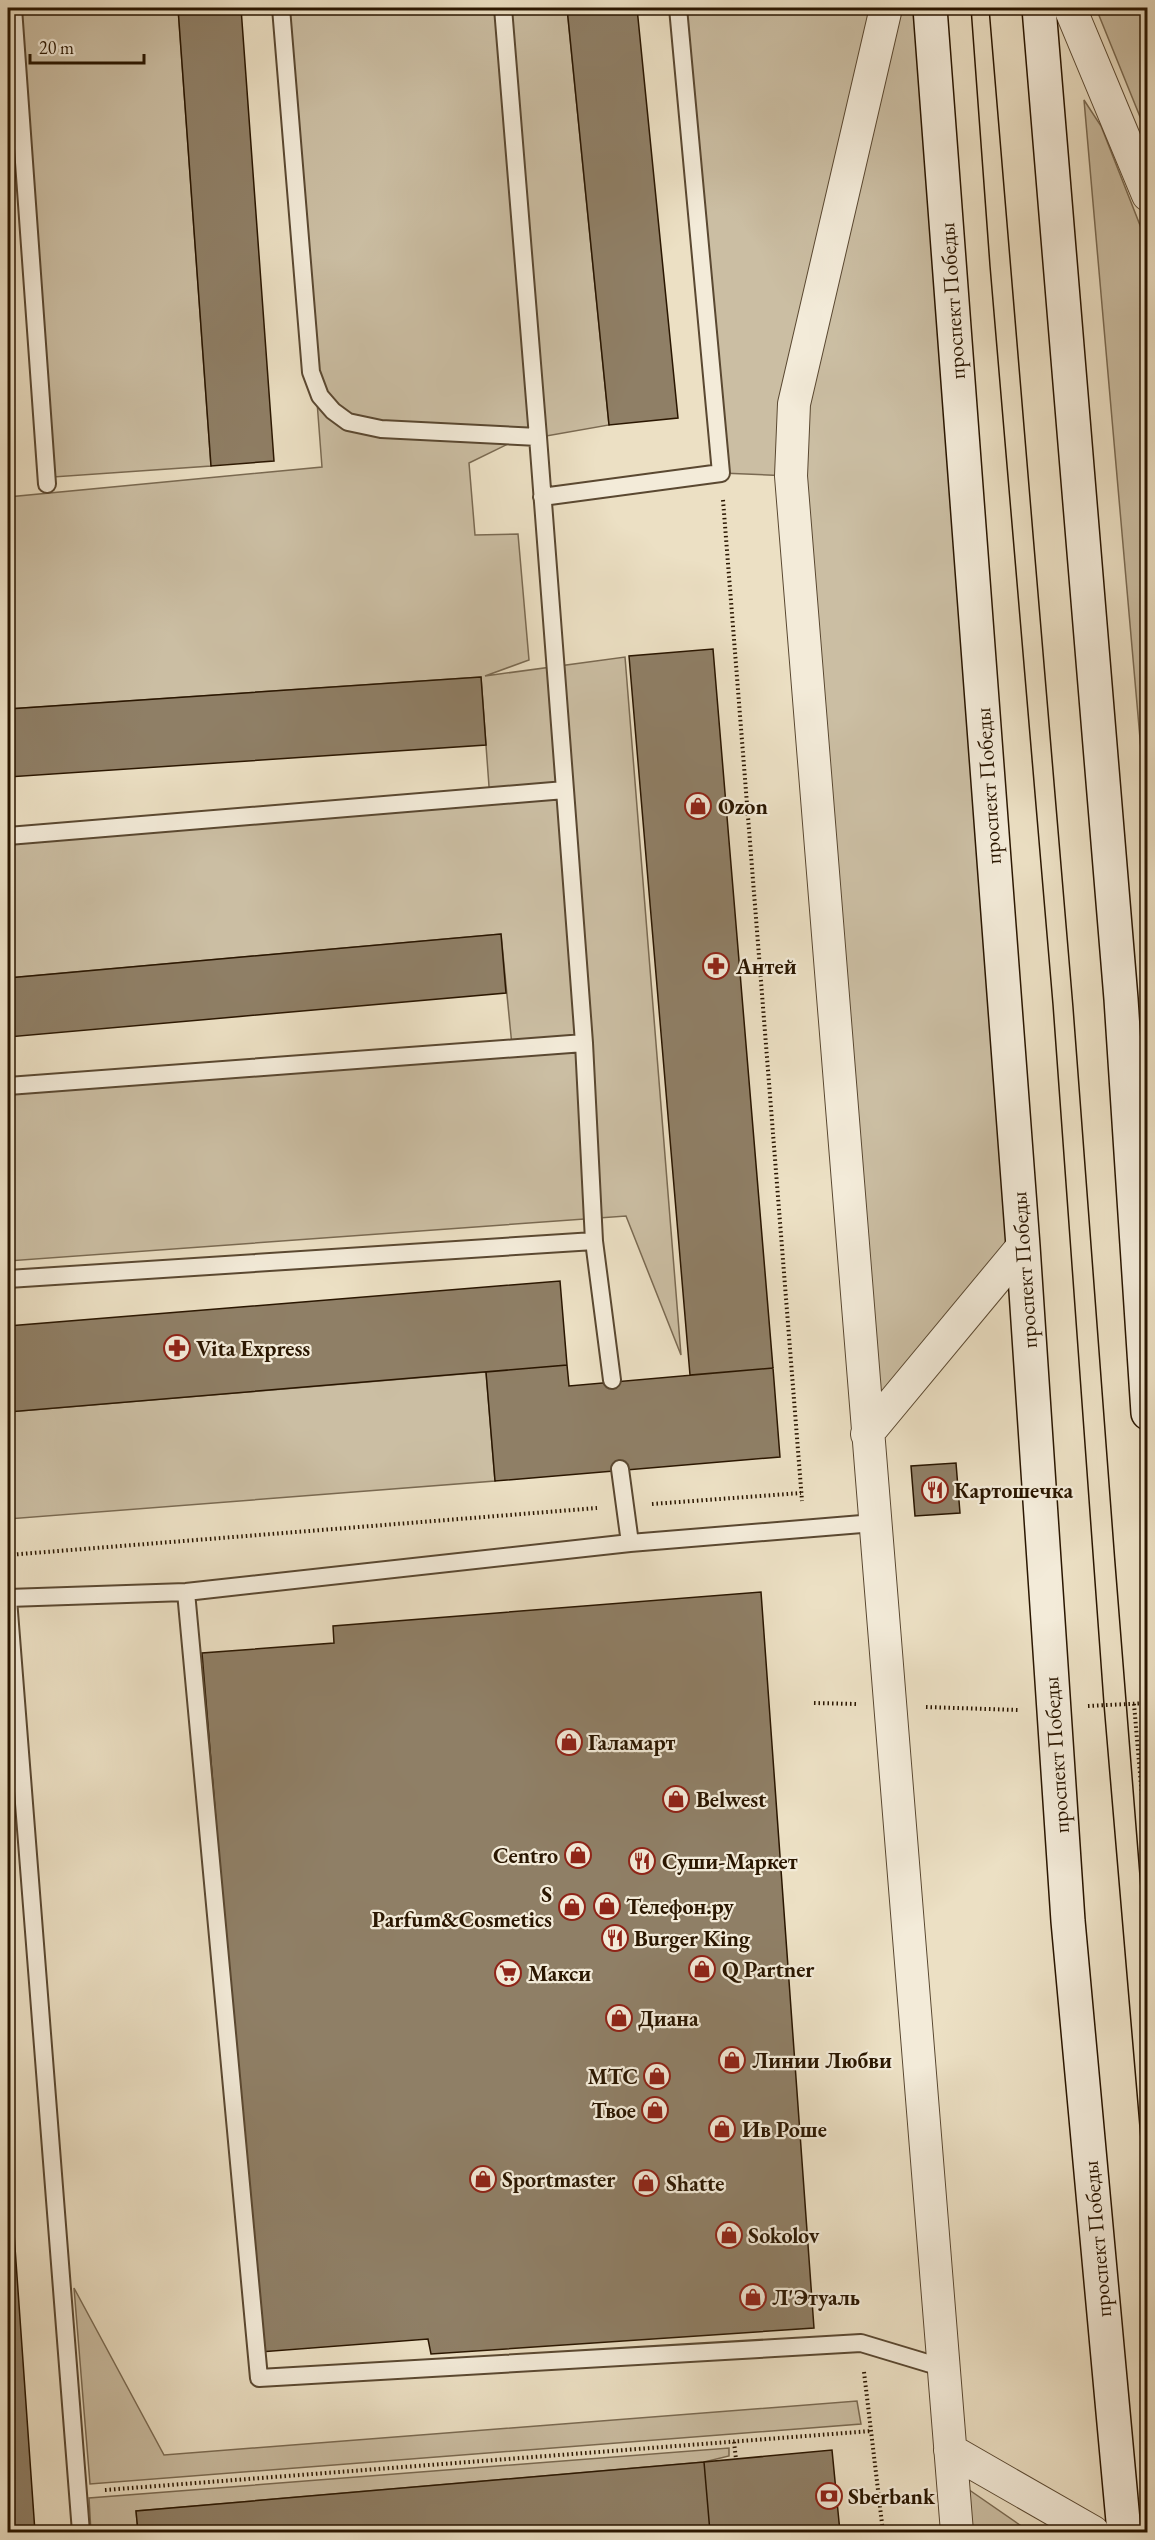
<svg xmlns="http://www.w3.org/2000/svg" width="1155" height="2540" font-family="'EB Garamond',serif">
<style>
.green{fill:#cbbea3;stroke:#7a6a52;stroke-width:1.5}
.building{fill:#8f7f66;stroke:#2a1600;stroke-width:1.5}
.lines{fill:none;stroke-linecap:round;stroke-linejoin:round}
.service-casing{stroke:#5a4831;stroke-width:20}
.minor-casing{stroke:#5a4831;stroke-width:34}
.secondary-casing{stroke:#2a1600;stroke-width:36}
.path{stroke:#2a1600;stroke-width:4;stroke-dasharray:1.5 3;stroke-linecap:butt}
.service{stroke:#f3ebd9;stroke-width:16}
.minor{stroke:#f3ebd9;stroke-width:32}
.secondary{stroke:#f3ebd9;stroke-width:33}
.tram{stroke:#2a1600;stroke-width:1.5}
.labels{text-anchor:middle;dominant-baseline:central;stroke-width:4.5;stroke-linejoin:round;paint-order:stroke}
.street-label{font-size:22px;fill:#2a1600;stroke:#f3ebd9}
.poi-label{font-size:22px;font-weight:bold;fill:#2a1600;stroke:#f3ebd9;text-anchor:start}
</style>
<rect width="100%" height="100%" fill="#ece0c4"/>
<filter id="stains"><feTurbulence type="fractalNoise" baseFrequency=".00333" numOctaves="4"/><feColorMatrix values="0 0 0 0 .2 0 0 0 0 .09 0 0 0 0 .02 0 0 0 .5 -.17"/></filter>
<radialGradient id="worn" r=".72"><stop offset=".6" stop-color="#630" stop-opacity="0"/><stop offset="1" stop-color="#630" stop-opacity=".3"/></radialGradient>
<path class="green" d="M19,8H178L211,466L53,477Z
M287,8H567L609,425L512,442L469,463L475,535L518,534L529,660L485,676L625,657L681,1355L626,1216L8,1261V1092L513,1056L501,934L8,978V844L490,800L481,677L8,709V497L322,467Z
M678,8H930L1023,1246L867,1434L790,476L721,473Z
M1096,8H1147V134Z
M1084,100L1101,126L1147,243V818Z
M486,1372L495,1481L8,1519V1412Z
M74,2288L164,2455L857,2401L861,2424L90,2484Z
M729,2448V2456L704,2462L136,2511L138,2532H91L89,2498Z
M965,2487L1030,2532H969Z"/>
<path class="building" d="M178,8H241L274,461L211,466Z
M567,8H637L678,418L609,425Z
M713,649L773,1368L690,1375L629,656Z
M481,677L486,745L8,777V709Z
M501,934L506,993L8,1037V978Z
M560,1281L567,1365L8,1412V1326Z
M567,1365L569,1386L773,1368L780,1457L495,1481L486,1372Z
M956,1463L960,1513L915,1516L911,1466Z
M761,1592L814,2328L431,2354L428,2339L260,2352L202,1653L334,1643L333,1626Z
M8,2148L35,2532H8Z
M832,2450L840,2532H710L704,2462Z
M704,2462L710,2532H138L136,2511Z"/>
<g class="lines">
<defs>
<path id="service" d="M13,8L47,484
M503,8L538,437
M542,497L721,473L678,8
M565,790L584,1043
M8,836L565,790L538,437L381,429L348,422L333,411L320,396L311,372L281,8
M8,1086L584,1043L594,1241L8,1279
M594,1241L612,1380
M620,1469L630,1543
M186,1592L259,2378L861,2343L944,2368
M8,1598L186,1592L630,1543L874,1523
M8,1599L81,2532"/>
<path id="minor" d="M886,8L794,404L791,476L957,2532
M1070,8L1148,195
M867,1434L1023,1246
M950,2450L1093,2532"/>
<path id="secondary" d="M930,8L1023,1246L1068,1921L1124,2532
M1039,8L1121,999L1148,1413"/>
</defs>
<use href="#service" class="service-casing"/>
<use href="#minor" class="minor-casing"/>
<use href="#secondary" class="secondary-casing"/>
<path class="path" d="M723,500L802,1501
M652,1504L801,1493
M8,1555L597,1508
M814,1703L856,1704
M1134,1704L1148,1866
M1088,1706L1148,1703
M926,1707L1018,1710
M864,2372L883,2532
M734,2442L736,2459
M105,2490L871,2431"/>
<use href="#service" class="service"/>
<use href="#minor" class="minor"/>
<use href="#secondary" class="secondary"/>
<path class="tram" d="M971,8L990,266L1053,1005L1104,1705L1148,2222
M989,8C1014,341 1047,674 1073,1007C1099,1330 1120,1654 1148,1977"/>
</g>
<defs>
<symbol id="shop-ring" viewBox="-11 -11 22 22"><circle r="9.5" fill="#f3ebd9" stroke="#8f2418" stroke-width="1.5"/><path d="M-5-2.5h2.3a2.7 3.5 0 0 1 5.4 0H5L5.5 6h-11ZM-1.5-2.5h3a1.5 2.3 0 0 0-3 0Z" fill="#8f2418"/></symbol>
<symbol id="pharmacy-ring" viewBox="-11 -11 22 22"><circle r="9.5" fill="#f3ebd9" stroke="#8f2418" stroke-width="1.5"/><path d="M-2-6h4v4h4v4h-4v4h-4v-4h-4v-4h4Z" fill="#8f2418"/></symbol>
<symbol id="restaurant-ring" viewBox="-11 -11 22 22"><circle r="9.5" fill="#f3ebd9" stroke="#8f2418" stroke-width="1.5"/><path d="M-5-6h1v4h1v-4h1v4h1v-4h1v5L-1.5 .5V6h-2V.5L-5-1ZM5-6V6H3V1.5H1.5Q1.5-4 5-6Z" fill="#8f2418"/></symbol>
<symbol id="supermarket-ring" viewBox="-11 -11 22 22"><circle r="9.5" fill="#f3ebd9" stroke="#8f2418" stroke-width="1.5"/><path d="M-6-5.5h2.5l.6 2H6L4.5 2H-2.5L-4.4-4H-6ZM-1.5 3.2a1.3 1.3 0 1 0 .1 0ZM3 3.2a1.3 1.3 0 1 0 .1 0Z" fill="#8f2418"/></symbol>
<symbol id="bank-ring" viewBox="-11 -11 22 22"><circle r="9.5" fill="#f3ebd9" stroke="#8f2418" stroke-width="1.5"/><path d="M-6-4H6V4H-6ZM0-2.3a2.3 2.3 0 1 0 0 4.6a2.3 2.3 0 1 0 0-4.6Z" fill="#8f2418"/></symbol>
</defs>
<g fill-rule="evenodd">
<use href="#shop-ring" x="683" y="791" width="30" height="30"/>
<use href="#pharmacy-ring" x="701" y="951" width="30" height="30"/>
<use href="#pharmacy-ring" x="162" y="1333" width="30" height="30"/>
<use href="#restaurant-ring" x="920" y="1475" width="30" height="30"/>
<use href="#shop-ring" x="554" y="1727" width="30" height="30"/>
<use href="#shop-ring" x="661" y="1784" width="30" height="30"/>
<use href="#shop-ring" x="563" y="1840" width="30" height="30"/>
<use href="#restaurant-ring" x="627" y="1846" width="30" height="30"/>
<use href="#shop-ring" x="592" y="1891" width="30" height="30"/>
<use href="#shop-ring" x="557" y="1892" width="30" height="30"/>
<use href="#restaurant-ring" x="600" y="1923" width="30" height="30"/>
<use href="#shop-ring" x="687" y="1954" width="30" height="30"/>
<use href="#supermarket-ring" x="493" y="1958" width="30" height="30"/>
<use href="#shop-ring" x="604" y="2003" width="30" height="30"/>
<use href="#shop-ring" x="717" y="2045" width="30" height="30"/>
<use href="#shop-ring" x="642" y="2061" width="30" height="30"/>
<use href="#shop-ring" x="640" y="2095" width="30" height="30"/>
<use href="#shop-ring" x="707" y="2114" width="30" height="30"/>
<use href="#shop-ring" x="468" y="2164" width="30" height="30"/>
<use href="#shop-ring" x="631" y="2168" width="30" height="30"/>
<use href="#shop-ring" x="714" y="2220" width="30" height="30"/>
<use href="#shop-ring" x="738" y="2282" width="30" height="30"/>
<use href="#bank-ring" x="814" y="2481" width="30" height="30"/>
</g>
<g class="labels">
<g class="street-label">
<text transform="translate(952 301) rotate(-94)">проспект Победы</text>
<text transform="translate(988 786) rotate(-94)">проспект Победы</text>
<text transform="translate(1024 1270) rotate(-94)">проспект Победы</text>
<text transform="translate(1056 1755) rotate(-94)">проспект Победы</text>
<text transform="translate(1097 2239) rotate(-95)">проспект Победы</text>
</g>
<g class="poi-label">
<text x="718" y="806">Ozon</text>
<text x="736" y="966">Антей</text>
<text x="196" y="1348">Vita Express</text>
<text x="954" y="1490">Картошечка</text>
<text x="588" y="1742">Галамарт</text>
<text x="696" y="1799">Belwest</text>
<text x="558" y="1855" text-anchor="end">Centro</text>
<text x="662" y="1861">Суши-Маркет</text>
<text x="552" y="1894" text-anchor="end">S<tspan x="552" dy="25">Parfum&amp;Cosmetics</tspan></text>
<text x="626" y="1906">Телефон.ру</text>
<text x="634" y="1938">Burger King</text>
<text x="722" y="1969">Q Partner</text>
<text x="528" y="1973">Макси</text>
<text x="638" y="2018">Диана</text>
<text x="752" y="2060">Линии Любви</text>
<text x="638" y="2076" text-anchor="end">МТС</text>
<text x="636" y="2110" text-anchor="end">Твое</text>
<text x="742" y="2129">Ив Роше</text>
<text x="502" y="2179">Sportmaster</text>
<text x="666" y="2183">Shatte</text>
<text x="748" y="2235">Sokolov</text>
<text x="772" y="2297">Л'Этуаль</text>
<text x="848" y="2496">Sberbank</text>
</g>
</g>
<rect width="1155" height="2540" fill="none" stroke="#ece0c4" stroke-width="30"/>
<rect x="9" y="9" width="1137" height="2522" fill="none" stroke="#2a1600" stroke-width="3"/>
<rect x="15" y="15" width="1125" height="2510" fill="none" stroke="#2a1600" stroke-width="1.5"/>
<path d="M30 54v9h114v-9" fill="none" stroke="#2a1600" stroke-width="3"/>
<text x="39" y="54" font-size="18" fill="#2a1600" stroke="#f3ebd9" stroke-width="4.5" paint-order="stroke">20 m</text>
<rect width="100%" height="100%" filter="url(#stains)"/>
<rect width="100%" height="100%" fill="url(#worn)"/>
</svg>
